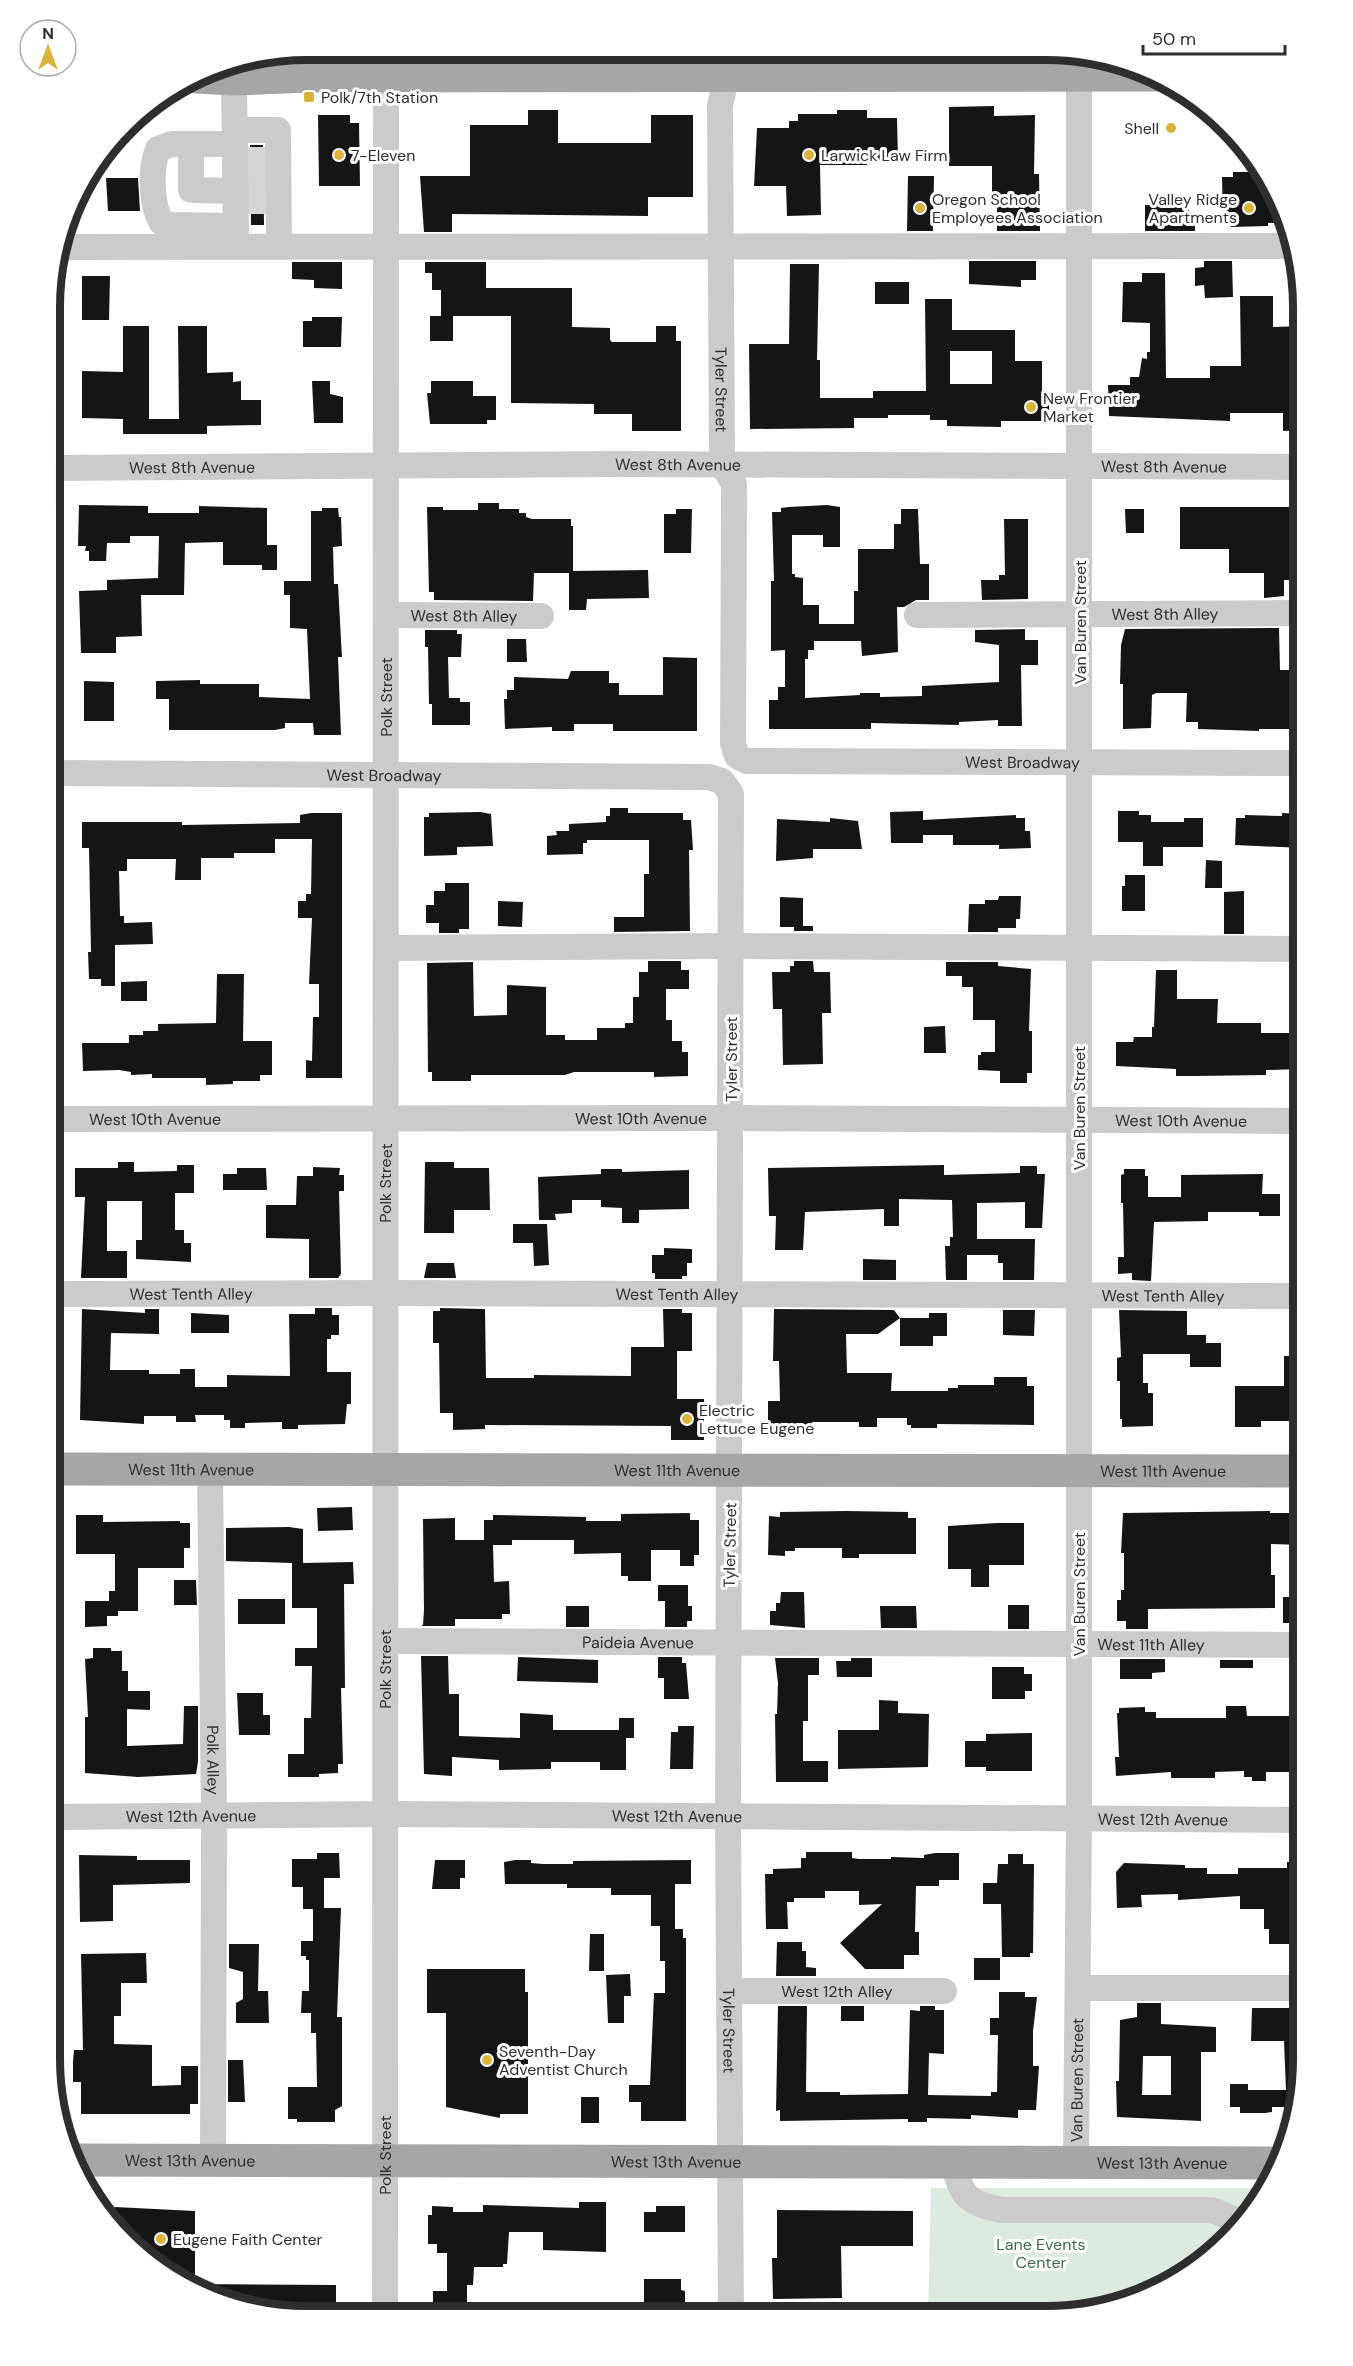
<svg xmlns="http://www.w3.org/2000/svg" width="1353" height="2366" font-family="'DM Sans',sans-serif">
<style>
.green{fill:#dceae0}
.building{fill:#151515;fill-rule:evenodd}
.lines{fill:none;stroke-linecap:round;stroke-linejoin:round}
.minor-tunnel{stroke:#d5d5d5;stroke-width:26;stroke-dasharray:26 13;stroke-linecap:butt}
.minor{stroke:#cbcbcb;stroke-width:26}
.major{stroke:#a6a6a6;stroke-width:33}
.poi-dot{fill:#dab33a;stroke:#fff;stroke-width:2}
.labels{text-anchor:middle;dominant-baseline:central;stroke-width:6;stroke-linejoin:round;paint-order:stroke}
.poi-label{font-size:16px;fill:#2e2e2e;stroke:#fff;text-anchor:start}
.street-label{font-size:16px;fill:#2e2e2e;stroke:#fff}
.park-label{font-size:16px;fill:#3e674d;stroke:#fff}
.rim{fill:none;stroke:#2e2e2e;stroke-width:8}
</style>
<rect width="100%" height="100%" fill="#fff"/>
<path class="green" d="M931,2188H1265L1251,2216L1203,2264L1129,2303L1046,2316H928Z"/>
<path class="building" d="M994,106V116L1035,115L1034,174H1039L1040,231H997V203H992V166H949V107Z
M528,110H558V143H651V115H693V197H648V216L452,214V232H424L420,176H470V125H528Z
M837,110H867V118H897L898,161H867V165H820L821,215L787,216L786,186H754L757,128H789V121H798V114H837Z
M318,115H350V123H359L360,186H319Z
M250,145H263L264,225H251Z
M1233,172H1264L1289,222L1268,223V226L1231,227V221H1223L1222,177H1233Z
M908,176H934L933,231H907Z
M106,178H138L140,211H108Z
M1188,197L1189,215H1195V231H1145V205H1152V198Z
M969,261H1036V280H1021V287L969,284Z
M1204,261H1232L1233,297L1205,298L1204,285L1195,286V268L1204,267Z
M292,262H342V289L314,288V280L292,279Z
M425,262H486V288H572V327L610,328V340L612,342H656V326H676V341H681V431H632V414H594V404L511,403V316H453V341H430V316H448H441V290H432V273H425Z
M790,264H819L817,360H820V398H873V391H926L925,299H952V330H1015V361H1042V393H1049V421H1001V427L947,426V420H930V415H888V418H854V428L750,429L749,344H789ZM950,351H992V384H950Z
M1142,273H1165L1166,378H1210V366H1241L1240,296H1273V327L1304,326L1303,430L1283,431V413H1230V421L1109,416L1108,385H1130V377H1139L1142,358L1147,359V352H1150V323L1122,322L1123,282H1142Z
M82,276H110L109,320H82Z
M875,282H909V304H875Z
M312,317H342L341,347H303V321H312Z
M123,326H149V419H179L178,326H207V373L233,372V382L241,381V400H261V425L207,426V434H123V419L82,418V371L123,372Z
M312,381H330V394L343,397V423H314Z
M431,381H473V396H496V420H487V424H430L427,393H431Z
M478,503H499V509H519V513H526V517L532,519H571V526H573V571L648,570L649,598L587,599L586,610H569V573H534L533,601L434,600V592H429L427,507H443V510H478Z
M79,505L148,506V513H199V506L267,508V545H277V570H262V565H223V542L185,543L184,595H141L142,636L116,637V653H81L79,591L107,590V580L158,578L159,536H130V543H107L106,561H89V551H85L86,546H78Z
M827,505L840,507V547H823V535H792V574H795V577L803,578V605H819V624H854V591H858V549H894V524H901V509H918L920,564H929V600H916L904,607H897L898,652L862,656L861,641H814V650H808V659H805V698L860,695V693H880V697L922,696V686L999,682V645L975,642V630L1025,629V640H1038V665H1021L1022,726H998V720L959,722V725L871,723V729H769V700H778V687H785V650L771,651V581H774L772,512H781V508L789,507Z
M1180,507H1296V546H1300V559H1303V580H1284V596L1264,598V573H1229V549H1180Z
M322,508H338L339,517H341L342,546L333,547L334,584H338L341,640L342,657H338L341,735H314L313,723H285V728L275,730H169V699H156V681L200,680V684H259V697L310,699L307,629L290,628V595H284V581H311V511H322Z
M676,509H692L691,553H664V514H676Z
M1125,509H1144V533H1126Z
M1004,519H1028V599L982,600L981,580H999V575H1005Z
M1279,628L1280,670H1294V689H1303V729H1259V731L1198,729V722H1186L1187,693H1156L1152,695L1151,728L1123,729V684H1120L1121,645L1125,629Z
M425,630H457V634H462L461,657H448L449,698H460V702H470V725H432V704H429L428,647H425Z
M507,639H526L527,662H507Z
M663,657L697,658V731H613V724H574V731H552V727L505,729L504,699H507V690H514V677L568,679L571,671H609V683H619V695H663Z
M84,681L114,682V721H84Z
M610,808H628V813H683V820H691L693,850H689L690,931L614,932V917H644V874H649V840H587V843H583V854L547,855V836L557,835L556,831H569V824L606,822V816H610Z
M923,811V820L1016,815V818H1025V831H1030L1031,848L999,849V845H953V835H923V843H891L890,812Z
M1118,811H1139V815H1151V822H1184V818H1203V847H1163V866H1143V842H1118Z
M480,812L491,814L493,846L457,847V855L424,856V817H429V813Z
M311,813H342V1078H306V1060L312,1061L313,1017H319V984H309L312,918H298V901H306V894H311L312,839H275V853H234V858H201V880H175L176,859H127V871H119L120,916H124V923L152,922L153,944L115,945V986H101V979H89L88,952H91L89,848H82V822H182V825L300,823V815Z
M1282,813L1303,814V848L1235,845L1236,818H1245V815L1282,816Z
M830,818L858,821L862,849H813V858L776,861L777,819L830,822Z
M1206,860L1222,861V888H1205Z
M1125,875H1145V911H1122V886H1125Z
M445,883H469V929H459V933H439V923H426V905H434V891H445Z
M1244,891V934H1224V892Z
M999,896H1021L1020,919H1016V928H998V932H968L969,904H985V900H998Z
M780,897L803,898V926H813V931H794V927H780Z
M498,901L523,902L522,927L498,926Z
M648,961H681V970H689V989H666V1020H672V1041H682V1052H688V1076L654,1077V1072H574L565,1075H471V1081H432V1072H428L427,963L473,962L474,1016L507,1015V985L546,987V1035H565V1040H597V1028H625V1023H633V997H639V972H648Z
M794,961H813L814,972H830L831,1013H822L823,1064L783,1065L782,1009H773L772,972H790V966H794Z
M946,962H998V966L1031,969L1029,1031H1032V1073H1027V1083H1000V1071L978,1070V1055H981V1052H995V1020H973V987H962V976H946Z
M1156,970H1177V999H1218L1217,1023H1261V1033H1303V1069L1266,1070V1075L1196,1076H1176V1069L1116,1066V1042H1133L1134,1037H1152V1027H1154Z
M217,974H244L243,1041H272V1075H260V1081H233V1084L206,1085V1078H152V1074L131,1075V1072L119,1070L83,1071L82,1043H129V1035H143V1031H158V1024L216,1023Z
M147,981V1001H121V982Z
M945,1026L946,1053H924V1027Z
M118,1162H134V1172L177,1171V1165H194V1193H175V1230H184V1243H191V1262L136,1259V1240H142V1201H107V1251H127V1278H81L85,1197H75V1168H118Z
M425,1162H454V1168H489L490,1210H454V1233H424Z
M944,1165V1175L1020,1173V1166H1037V1174H1045L1042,1228H1025V1202L977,1203V1239H1035L1034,1280H1003V1263H998V1255H967V1280H946L945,1246H950V1237H953L952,1200L899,1199V1226H884V1209L805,1212L803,1250H775L776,1216H769L768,1168Z
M313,1167L340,1168L339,1175H344V1191H339L341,1274L338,1278H309V1239L266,1238V1205H296L297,1176H313Z
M237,1168H266L267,1190H223V1174H237Z
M601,1169H622V1172L689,1170V1209L639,1210V1223H622V1208L601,1207V1200H572V1213L555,1214L556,1220H539L538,1177L601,1174Z
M1124,1169H1145V1176H1148V1197H1181V1175L1263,1174L1262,1194H1280V1216H1259V1212H1208V1221L1154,1222L1151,1281L1132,1280V1273L1118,1274V1257H1124L1123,1203H1121V1175L1124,1174Z
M513,1224H547L549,1265L534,1266L533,1243H513Z
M664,1248L692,1249V1263H687V1276H682V1279H655V1273H652V1255H664Z
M863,1259L896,1260V1280H863Z
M427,1263H454L456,1278H424Z
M315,1308H332V1315H339V1335H331V1339H327V1372H351V1404H347L345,1424L298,1425V1429H282V1422L245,1423V1428H230V1420H224V1415H195L196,1422H176V1416H144V1424L80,1420L82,1309L145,1313V1309H159V1334L111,1333L110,1370H149V1374H180V1369H195V1387H227V1375L290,1376L289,1314H315Z
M440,1308L485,1309L486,1378H534V1375L631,1376V1347H664L663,1309H682V1313H692V1351H677V1399H704V1440H671V1426L485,1425V1429L453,1430V1413H440L439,1343H433V1311H440Z
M774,1309L894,1310L900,1318L878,1334H846L847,1373H892L891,1391H948V1388H958V1385H994V1377H1027V1386H1034V1425L937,1424V1428H911V1425H907V1418H877V1427H859V1422H812V1431L768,1430V1401H780L779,1361H773Z
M1003,1310H1035L1034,1336L1003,1335Z
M1119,1310L1187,1311V1335H1206V1343H1221V1367H1190V1354H1143V1383H1148V1393H1153V1426L1122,1427V1419H1120V1381H1117V1358L1121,1357Z
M191,1313L229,1315V1333H191Z
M929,1313H947V1336H933V1346H900V1318H929Z
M1284,1356H1303V1421H1261V1427H1235V1386H1284Z
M352,1507L353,1530L318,1531L317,1508Z
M846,1511L908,1512V1518H916V1554H859V1558H842V1548H795V1551H785V1556L768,1555L769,1516L780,1517V1512Z
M1270,1511V1513H1303V1545L1271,1544V1575H1275V1608L1148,1609V1629H1126V1621H1117V1600H1121V1590H1124V1553H1121L1123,1513Z
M690,1513V1520H699V1555H694V1566H680V1550H651V1581H628V1576H621V1553L574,1554V1540H512V1545H493L494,1582L509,1581L510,1614H502V1619H455V1626H421L423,1625L424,1610L423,1519L455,1518V1540H484V1520H493V1515L586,1517V1521H621V1514Z
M76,1515H103V1522L180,1521V1523H190V1548H184V1568H138V1611H118V1616H107V1626L85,1627V1601H109V1591H115V1554H76Z
M997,1523H1024V1565H989V1587H971V1569H948V1526Z
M289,1527L303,1529V1563L353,1562L354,1584H344L345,1688H341L343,1764H338V1773L319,1774V1777H288V1754H304V1718H311L312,1666H295V1648H317V1608H292V1563L226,1561V1528Z
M174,1580H196L197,1605H174Z
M658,1585H688V1606H692V1621H687V1627H665V1601H658Z
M781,1592H804L805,1628L770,1625V1611H776V1603H780Z
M1283,1597H1303V1623H1283Z
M238,1599H285V1624H238Z
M1008,1605H1029V1629H1008Z
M566,1606H589V1627H566Z
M880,1606H916L917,1628H881Z
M93,1648H111V1651H122V1671H128V1691H150V1710L127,1709V1746L183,1744L184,1706H198V1762L196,1774L138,1777L85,1773V1717H88L85,1659L93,1658Z
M421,1656H448L449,1694H459V1736L520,1738V1713L553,1715V1730H619V1718H634V1738H626V1770H600V1762H551V1769L499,1770V1760L452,1757V1776L424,1774Z
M518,1657L598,1660V1683L517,1681Z
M658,1657H682V1663H686L689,1699H664V1678H658Z
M775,1658H819V1675H808V1721H803V1761H828V1782H776L775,1714H777L778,1683Z
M851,1658H872V1677H837L836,1661H851Z
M1120,1659H1165V1672L1152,1673V1679H1120Z
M1220,1660H1253V1668H1220Z
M992,1667H1024V1674H1032V1691H1025V1699H992Z
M237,1693H263V1715H270V1735H239Z
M879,1700L898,1701V1713L929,1714L928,1767L838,1769V1730H879Z
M1226,1706H1246L1247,1716H1294V1728H1303V1772H1266V1781H1252V1777H1244V1771L1215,1772V1778H1171V1772L1116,1776L1115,1757H1119L1117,1713H1119V1708L1145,1707V1712H1156V1718H1226Z
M678,1726H694L693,1769H670L671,1732H678Z
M1032,1733V1771H986V1767H965V1741H986V1734Z
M806,1852H852V1858L859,1859H891V1857L924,1858V1855L935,1853H959V1880H939V1886H916L915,1932H919V1955H904V1969H865L840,1943L882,1904L859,1905V1891H825V1898H794V1902H787L788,1929H766L765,1874H773V1869L801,1868V1858H806Z
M317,1853H339L340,1878H324V1908H341L337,2017H342V2106L335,2110V2122H297V2119H288V2087H317L316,2033H311V2013H301L302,1991H309V1960H306V1956H301V1941H313V1909H303V1887H292V1859H317Z
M1008,1854H1023V1864H1034L1033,1953H1030V1957H1002L1001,1904H983V1883H997L998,1864H1008Z
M79,1855L137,1856V1860H190V1883L113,1885V1921L80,1922Z
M435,1860H465V1878H460V1889H432Z
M515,1860H531V1863L543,1864H573V1861L691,1860V1884H675V1929H683V1938H686V2121H641V2102H629V2085H650L654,1993H665V1961H660V1926H651V1895H611V1888H567V1884H505L504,1862Z
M1287,1862H1303V1944H1269V1929H1264V1909H1240V1896L1178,1900V1894L1141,1895L1142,1907L1117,1908L1116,1872L1124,1863L1185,1865V1868H1207V1874H1238V1868H1287Z
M590,1934H604V1971H589Z
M777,1942H802V1951H806V1967L816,1968V1976H776Z
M229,1944H259L258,1991H268L269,2023H236V2003L243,1999V1972L229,1968Z
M146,1953L147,1983H121V2016H114V2044L152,2045V2086L181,2085V2066H198V2104H190V2114H81V2082H73V2061L74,2050H83L81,1954Z
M974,1958H1000V1980H974Z
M427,1969H525V1992H528V2114H500V2118L446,2107V2013H427Z
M630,1974L631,1996H624V2023H608L606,1975Z
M999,1992H1025V1997H1037L1033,2031V2066H1039L1036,2110H1018V2118L971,2115V2119L927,2118V2122H908V2119L780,2121V2110L776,2111L778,2006H807L806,2092H840V2095L908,2094L910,2010L920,2011V2006H935V2010H944V2054L929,2053L928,2095L991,2096V2092H997L998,2035H990V2018H999Z
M1137,2003H1161V2024L1216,2027V2052H1201V2121L1117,2117L1116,2081H1119L1120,2020L1137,2017ZM1143,2056H1171V2095H1142Z
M841,2006H864V2021H841Z
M1252,2008H1299V2022H1303L1302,2080L1293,2124H1287V2107H1272V2112L1265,2113H1240V2107H1230V2084H1248V2090H1286L1284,2041H1251Z
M228,2060H243L245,2102H228Z
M581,2097H599V2123H581Z
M579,2202H606V2252L543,2250V2232H509L507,2264H503V2267H474L473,2285H467V2304H457V2315L433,2314V2291H447V2253H437V2244H428V2215H432V2206L453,2207V2212H483V2205L579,2208Z
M656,2206H685V2232H644V2212H656Z
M115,2207L195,2211V2284L336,2285V2314H273L208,2297L150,2263L100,2210H115Z
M777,2210L913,2211V2246H841L842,2298L773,2299L772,2258H777Z
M644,2279H681V2290L685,2291V2312H653V2305H644Z"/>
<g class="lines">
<path class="minor-tunnel" d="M244,160H271
M244,180H271
M244,201H271"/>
<g class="minor">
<path id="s1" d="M732,52L720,106L722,464L734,484L733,744L737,756L746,761L1303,763"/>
<path d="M234,79L236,244"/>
<path d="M235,130H278L279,246"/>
<path d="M235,144H172L158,149C150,169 151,203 161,222L171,225L236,226"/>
<path d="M191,158V190L236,191"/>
<path d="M60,247L1293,246"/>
<path id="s2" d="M51,468L621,464L1303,467"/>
<path id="s3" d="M386,615L541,616"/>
<path id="s4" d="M917,615L1303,613"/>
<path id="s5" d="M51,773L709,777L722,781L731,794L728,1816L731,2316"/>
<path d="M386,948L731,946L1303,949"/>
<path id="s6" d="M51,1119L731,1118L1303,1121"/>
<path id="s7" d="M50,1294L386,1293L1303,1296"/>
<path id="s8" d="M210,1469L214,1816L213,2160"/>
<path id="s9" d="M386,1641L1303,1645"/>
<path id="s10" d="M50,1817L386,1814L1303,1820"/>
<path d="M1078,1988H1303"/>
<path id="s11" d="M729,1991H944"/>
<path d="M953,2162C962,2197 966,2202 1001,2210H1212L1244,2223"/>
<path id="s12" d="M1076,2162L1079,1819V54"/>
<path id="s13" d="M385,2315L386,50"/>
</g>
<g class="major">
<path d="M196,77L234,79L309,76L1157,75"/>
<path id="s14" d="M50,1469L1303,1471"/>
<path id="s15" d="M73,2160L1279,2163"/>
</g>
</g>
<g class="poi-dot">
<rect x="303" y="91" width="12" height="12" rx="3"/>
<circle cx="1171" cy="128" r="6"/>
<circle cx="339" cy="155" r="6"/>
<circle cx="809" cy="155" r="6"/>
<circle cx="920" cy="208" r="6"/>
<circle cx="1249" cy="208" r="6"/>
<circle cx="1031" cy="407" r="6"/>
<circle cx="687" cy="1419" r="6"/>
<circle cx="487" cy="2060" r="6"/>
<circle cx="161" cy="2239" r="6"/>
</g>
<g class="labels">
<g class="poi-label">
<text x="321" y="97">Polk/7th Station</text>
<text x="1159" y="128" text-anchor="end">Shell</text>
<text x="351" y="155">7-Eleven</text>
<text x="821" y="155">Larwick Law Firm</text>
<text x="932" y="199">Oregon School<tspan x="932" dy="18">Employees Association</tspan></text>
<text x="1237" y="199" text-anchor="end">Valley Ridge<tspan x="1237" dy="18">Apartments</tspan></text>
<text x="1043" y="398">New Frontier<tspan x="1043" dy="18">Market</tspan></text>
<text x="699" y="1410">Electric<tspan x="699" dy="18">Lettuce Eugene</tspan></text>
<text x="499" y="2051">Seventh-Day<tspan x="499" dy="18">Adventist Church</tspan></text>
<text x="173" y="2239">Eugene Faith Center</text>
</g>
<g class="street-label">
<text stroke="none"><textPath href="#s1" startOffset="339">Tyler Street</textPath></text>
<text stroke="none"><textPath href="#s2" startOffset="627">West 8th Avenue</textPath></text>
<text stroke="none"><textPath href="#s2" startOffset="1113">West 8th Avenue</textPath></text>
<text stroke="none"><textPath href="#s2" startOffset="141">West 8th Avenue</textPath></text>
<text stroke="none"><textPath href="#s4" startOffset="248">West 8th Alley</textPath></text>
<text stroke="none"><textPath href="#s3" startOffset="78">West 8th Alley</textPath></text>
<text transform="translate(1080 622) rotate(-90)">Van Buren Street</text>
<text stroke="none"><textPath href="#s13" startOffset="1618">Polk Street</textPath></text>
<text stroke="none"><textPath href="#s1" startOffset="996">West Broadway</textPath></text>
<text stroke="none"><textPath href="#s5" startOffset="333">West Broadway</textPath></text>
<text transform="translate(731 1059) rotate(-90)">Tyler Street</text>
<text transform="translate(1079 1108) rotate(-90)">Van Buren Street</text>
<text stroke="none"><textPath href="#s6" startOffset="590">West 10th Avenue</textPath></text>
<text stroke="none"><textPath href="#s6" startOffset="104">West 10th Avenue</textPath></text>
<text stroke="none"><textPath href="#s6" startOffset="1130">West 10th Avenue</textPath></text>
<text stroke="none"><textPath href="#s13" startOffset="1132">Polk Street</textPath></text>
<text stroke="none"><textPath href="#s7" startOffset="141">West Tenth Alley</textPath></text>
<text stroke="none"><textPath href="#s7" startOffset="627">West Tenth Alley</textPath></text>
<text stroke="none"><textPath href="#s7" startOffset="1113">West Tenth Alley</textPath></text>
<text stroke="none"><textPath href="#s14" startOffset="141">West 11th Avenue</textPath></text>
<text stroke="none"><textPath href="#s14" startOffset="627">West 11th Avenue</textPath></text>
<text stroke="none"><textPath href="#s14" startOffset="1113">West 11th Avenue</textPath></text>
<text transform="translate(730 1545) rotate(-89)">Tyler Street</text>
<text transform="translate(1079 1594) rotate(-90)">Van Buren Street</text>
<text stroke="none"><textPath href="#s9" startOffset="252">Paideia Avenue</textPath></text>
<text stroke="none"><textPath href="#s9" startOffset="765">West 11th Alley</textPath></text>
<text stroke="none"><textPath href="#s13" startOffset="646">Polk Street</textPath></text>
<text stroke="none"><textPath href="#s8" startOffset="291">Polk Alley</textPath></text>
<text stroke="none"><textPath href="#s10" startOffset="141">West 12th Avenue</textPath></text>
<text stroke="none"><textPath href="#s10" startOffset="627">West 12th Avenue</textPath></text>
<text stroke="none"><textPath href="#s10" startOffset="1113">West 12th Avenue</textPath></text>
<text stroke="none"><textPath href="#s11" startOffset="108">West 12th Alley</textPath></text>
<text stroke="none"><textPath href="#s5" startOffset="1924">Tyler Street</textPath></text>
<text stroke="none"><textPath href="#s12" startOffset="82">Van Buren Street</textPath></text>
<text stroke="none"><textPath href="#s13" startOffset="160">Polk Street</textPath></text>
<text stroke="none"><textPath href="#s15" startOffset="117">West 13th Avenue</textPath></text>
<text stroke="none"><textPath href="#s15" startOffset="603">West 13th Avenue</textPath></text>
<text stroke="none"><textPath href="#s15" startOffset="1089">West 13th Avenue</textPath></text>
</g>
<g class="park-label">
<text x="1041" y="2244">Lane Events<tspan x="1041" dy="18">Center</tspan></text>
</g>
</g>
<path d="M0 0H1353V2366H0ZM307 60H1046A247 247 0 0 1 1293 307V2059A247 247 0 0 1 1046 2306H307A247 247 0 0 1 60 2059V307A247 247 0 0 1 307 60Z" fill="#fff" fill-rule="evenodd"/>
<path class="rim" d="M307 60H1046A247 247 0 0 1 1293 307V2059A247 247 0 0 1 1046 2306H307A247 247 0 0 1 60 2059V307A247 247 0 0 1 307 60Z"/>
<g transform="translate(48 48)"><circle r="28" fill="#ffffff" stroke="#ababab" stroke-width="1.5"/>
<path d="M0-4.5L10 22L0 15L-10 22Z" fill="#dab33a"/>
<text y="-9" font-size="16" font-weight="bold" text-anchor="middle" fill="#2e2e2e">N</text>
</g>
<path d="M1143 45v9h142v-9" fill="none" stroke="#2e2e2e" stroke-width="3"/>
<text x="1152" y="45" font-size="18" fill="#2e2e2e" stroke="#ffffff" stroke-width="4.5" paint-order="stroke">50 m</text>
</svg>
